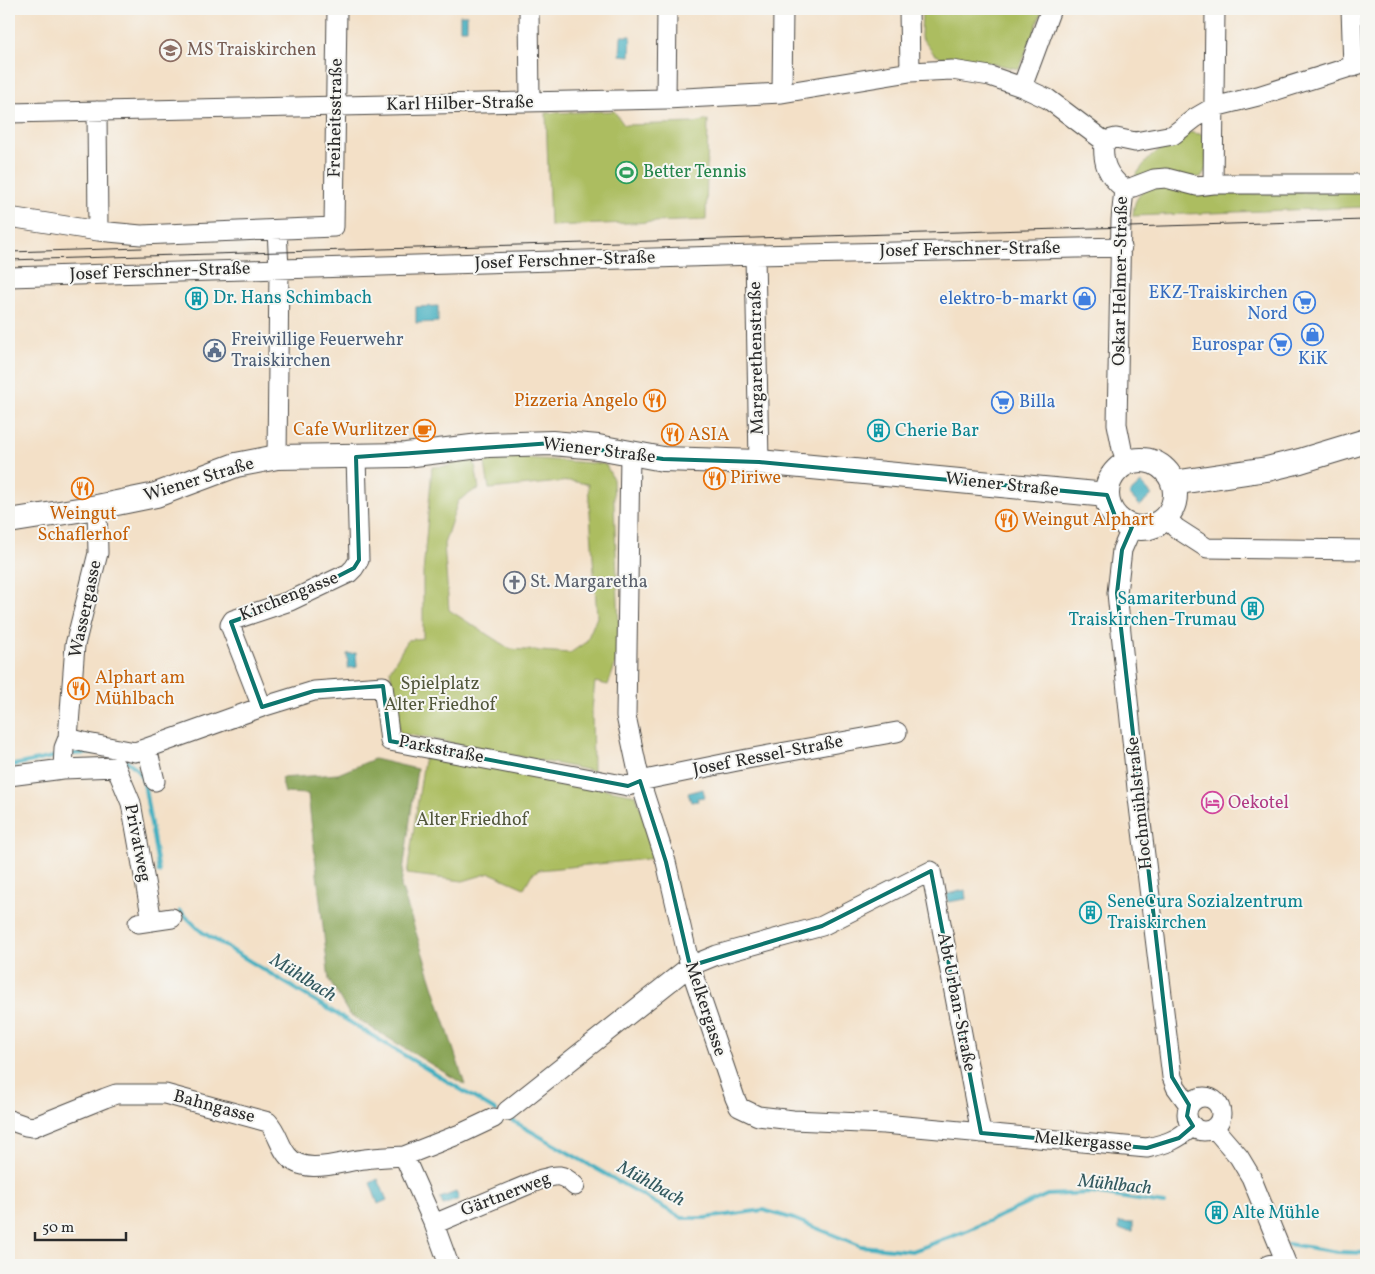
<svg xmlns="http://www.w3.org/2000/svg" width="1375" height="1274" font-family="Vollkorn,serif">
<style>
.green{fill:#acbd61;stroke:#6c7446}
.forest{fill:#89a457;stroke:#5a6841}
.water{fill:#42afc0;stroke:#366d76}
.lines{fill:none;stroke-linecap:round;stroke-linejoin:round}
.stream{stroke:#42afc0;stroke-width:4}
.minor-casing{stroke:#494642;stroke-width:21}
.major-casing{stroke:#494642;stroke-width:26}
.minor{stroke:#fff;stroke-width:19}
.major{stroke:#fff;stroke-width:24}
.tram{stroke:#2b2b2b;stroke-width:1}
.marked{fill:none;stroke:#0f766e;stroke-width:4;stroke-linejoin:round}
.labels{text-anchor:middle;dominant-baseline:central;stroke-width:4;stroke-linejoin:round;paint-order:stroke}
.education-label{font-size:18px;fill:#785e54;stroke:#f6f6f2;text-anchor:start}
.street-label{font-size:18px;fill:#2b2b2b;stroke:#f6f6f2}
.leisure-label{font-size:18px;fill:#27864d;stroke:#f6f6f2;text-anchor:start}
.shop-label{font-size:18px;fill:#366cbe;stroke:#f6f6f2;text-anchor:end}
.culture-label{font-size:18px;fill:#0d838f;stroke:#f6f6f2;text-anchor:start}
.service-label{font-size:18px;fill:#4e5e75;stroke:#f6f6f2;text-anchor:start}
.food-label{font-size:18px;fill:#c56008;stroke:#f6f6f2;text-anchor:start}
.worship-label{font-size:18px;fill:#5b616d;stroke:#f6f6f2;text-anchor:start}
.park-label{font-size:18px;fill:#52573b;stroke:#f6f6f2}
.hotel-label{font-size:18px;fill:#b23c85;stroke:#f6f6f2;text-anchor:start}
.water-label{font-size:19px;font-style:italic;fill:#33595f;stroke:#f6f6f2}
</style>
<rect width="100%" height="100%" fill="#f6f6f2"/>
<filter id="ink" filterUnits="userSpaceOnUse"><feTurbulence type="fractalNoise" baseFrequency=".02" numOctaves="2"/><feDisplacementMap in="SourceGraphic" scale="10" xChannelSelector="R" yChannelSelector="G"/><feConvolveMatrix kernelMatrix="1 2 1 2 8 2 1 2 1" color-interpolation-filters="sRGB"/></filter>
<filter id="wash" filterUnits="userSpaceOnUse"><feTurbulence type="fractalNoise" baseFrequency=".0096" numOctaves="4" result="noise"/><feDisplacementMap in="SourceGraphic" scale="20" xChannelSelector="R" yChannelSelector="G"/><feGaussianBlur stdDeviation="1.12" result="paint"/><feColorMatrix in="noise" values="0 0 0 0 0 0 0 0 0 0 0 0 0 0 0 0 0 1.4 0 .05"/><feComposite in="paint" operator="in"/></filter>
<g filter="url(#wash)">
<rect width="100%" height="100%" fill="#f3e0c7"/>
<path class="green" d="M922,9H1043L1019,69L970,59L940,57L934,54L921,37Z
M614,111L624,125L695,123L708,120L706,220L550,226L546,113Z
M1188,132L1205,135L1207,168L1201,177L1134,179C1149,153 1164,146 1188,132Z
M1157,182L1206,195L1366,191V207L1133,216C1134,196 1141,192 1157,182Z
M484,457H515L603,464L606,465L613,479L620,651L608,685L595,682L592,709L593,771L400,733L390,670L408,640L423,638V574L432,467L449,466L452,462L474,459L479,489L475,490L458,501L444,544L449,610L510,649L570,653L586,642L597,617L588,484L570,481L489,489Z
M425,754L636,795L657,858L539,870L532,874L524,888L490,873L463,881L407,874Z"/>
<path class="forest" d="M374,759L417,769L401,886L465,1085L349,1014L329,980L308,794L285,793L281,778L338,774Z"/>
<path class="water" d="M460,15H467V29H460Z
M621,36H631L630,56L620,55Z
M438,306V322L416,323V307Z
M1141,483L1152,495L1140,506L1129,494Z
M356,653L357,667L348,668L347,654Z
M703,789L705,797L697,798L698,801L691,802L688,793Z
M965,890L966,899L948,902L947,894Z
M378,1179L387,1200L378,1204L370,1183Z
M456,1192L459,1199L443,1205L440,1198Z
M1119,1222L1133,1223V1231L1119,1230Z"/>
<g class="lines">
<path class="stream" d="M70,754L93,753
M119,758C133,762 139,771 144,783L159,872
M9,766L58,756
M180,911L202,932L496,1111
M506,1117L682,1218H705L763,1210L794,1219L861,1246L912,1251L964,1232L1047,1195L1092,1193L1164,1204
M1288,1244L1338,1252L1366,1253"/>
</g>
</g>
<g filter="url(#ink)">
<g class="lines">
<defs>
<path id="minor" d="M529,9L530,102
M909,9L910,72L952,70L990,76L1022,87L1048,99L1104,141
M1351,9L1353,67
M1022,87L1051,9
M782,93L783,9
M666,99L667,9
M97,111L98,231
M9,113L666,99L782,93L910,72
M1104,141L1116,138L1135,142L1173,135L1195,118L1214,107L1258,96L1366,62
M1104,141C1102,163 1107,175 1124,189
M1213,184H1366
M1124,189L1121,220L1117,424L1122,449L1127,463
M1124,189L1133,187L1154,179L1166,178L1197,186L1213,184L1215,9
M9,217L98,231L141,235L334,227L337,9
M755,255L759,462
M9,277L755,255L1122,247
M630,454L626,716L640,781L666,862L690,966L735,1098L739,1107L758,1116L793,1120L884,1124L1147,1148C1168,1143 1176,1141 1193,1126
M277,457L279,269L277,230
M1165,517L1176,528L1207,548L1366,550
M1132,527L1122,550L1117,593L1138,798L1172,1077L1176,1087L1189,1105
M262,707L230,625L233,620L290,601L349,573L354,568L359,560L356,457
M68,738L87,743L135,752L147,748L155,781
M147,748L262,707L314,691L383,686L390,741L628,786L640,781L747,759L897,732
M63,769L64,748L68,738L75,645L98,553L97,507
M9,776L63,769L116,767L131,803L152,921
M138,923L172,918
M1187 1114a17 17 0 1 1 34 0a17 17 0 1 1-34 0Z
M507,1111L690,966L717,955L822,926L931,871L981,1133
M9,1120L26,1126L33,1127L105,1098L116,1094H165L268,1122C278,1133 279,1145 287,1155C303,1177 343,1161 365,1159C378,1157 391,1157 404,1156L434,1224L449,1265
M1214,1128L1239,1157L1251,1177L1287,1265
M404,1156L460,1134L494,1118
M434,1224L539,1180C556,1175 561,1172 575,1186
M1268,1265L1285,1261"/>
<path id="major" d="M1107 494a34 34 0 1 1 68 0a34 34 0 1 1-68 0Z
M1173,483L1267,469L1300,461L1366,441
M9,521L97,507L156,495L236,465L277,457L406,455L488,445L552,443L598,447L663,459L759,462L1107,495"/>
</defs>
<use href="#minor" class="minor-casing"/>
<use href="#major" class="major-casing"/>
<use href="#minor" class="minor"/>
<use href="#major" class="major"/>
<path class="tram" d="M9,252L142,248
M9,260L1366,220"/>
</g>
</g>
<path class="marked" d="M552,443L663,459L759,462L1107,495L1115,516L1132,527L1122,550L1117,593L1172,1077L1189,1105L1187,1116L1193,1126L1179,1138L1147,1148L981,1133L931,871L822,926L690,966L666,862L640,781L628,786L390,741L383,686L314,691L262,707L231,622L290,601L354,568L359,560L356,457Z"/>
<defs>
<symbol id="school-ring" viewBox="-11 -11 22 22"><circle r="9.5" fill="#f6f6f2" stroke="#8d6e63" stroke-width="1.5"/><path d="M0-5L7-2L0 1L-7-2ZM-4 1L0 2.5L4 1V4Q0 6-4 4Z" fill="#8d6e63"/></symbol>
<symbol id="stadium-ring" viewBox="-11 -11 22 22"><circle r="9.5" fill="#f6f6f2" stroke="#2e9e5b" stroke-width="1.5"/><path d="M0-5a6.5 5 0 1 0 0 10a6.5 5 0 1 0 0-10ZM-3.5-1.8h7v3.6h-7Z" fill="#2e9e5b"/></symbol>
<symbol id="building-ring" viewBox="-11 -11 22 22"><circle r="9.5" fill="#f6f6f2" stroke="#0f9aa8" stroke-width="1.5"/><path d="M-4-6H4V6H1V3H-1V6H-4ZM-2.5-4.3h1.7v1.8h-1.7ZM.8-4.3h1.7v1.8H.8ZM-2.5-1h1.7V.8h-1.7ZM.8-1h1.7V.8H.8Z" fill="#0f9aa8"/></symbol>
<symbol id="shop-ring" viewBox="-11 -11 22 22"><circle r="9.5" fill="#f6f6f2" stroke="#3f7fe0" stroke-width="1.5"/><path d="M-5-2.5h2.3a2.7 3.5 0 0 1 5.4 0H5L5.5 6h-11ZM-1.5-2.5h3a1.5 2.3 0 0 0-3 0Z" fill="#3f7fe0"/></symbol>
<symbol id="supermarket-ring" viewBox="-11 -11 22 22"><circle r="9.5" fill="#f6f6f2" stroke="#3f7fe0" stroke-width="1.5"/><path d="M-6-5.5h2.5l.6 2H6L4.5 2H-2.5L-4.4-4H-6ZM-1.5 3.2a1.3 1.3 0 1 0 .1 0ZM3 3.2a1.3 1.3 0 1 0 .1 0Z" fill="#3f7fe0"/></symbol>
<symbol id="civic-ring" viewBox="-11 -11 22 22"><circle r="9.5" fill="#f6f6f2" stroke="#5c6f8a" stroke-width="1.5"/><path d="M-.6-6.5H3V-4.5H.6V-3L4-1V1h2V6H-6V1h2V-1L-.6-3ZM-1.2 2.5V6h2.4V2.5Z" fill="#5c6f8a"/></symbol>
<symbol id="restaurant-ring" viewBox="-11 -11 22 22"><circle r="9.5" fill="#f6f6f2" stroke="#e8710a" stroke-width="1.5"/><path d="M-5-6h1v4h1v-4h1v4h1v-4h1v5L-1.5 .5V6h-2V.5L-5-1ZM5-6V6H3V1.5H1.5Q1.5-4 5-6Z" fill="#e8710a"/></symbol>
<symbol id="cafe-ring" viewBox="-11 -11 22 22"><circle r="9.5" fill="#f6f6f2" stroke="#e8710a" stroke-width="1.5"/><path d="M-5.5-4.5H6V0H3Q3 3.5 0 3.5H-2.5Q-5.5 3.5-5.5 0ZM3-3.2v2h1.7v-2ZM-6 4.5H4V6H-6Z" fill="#e8710a"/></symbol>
<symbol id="church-ring" viewBox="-11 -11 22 22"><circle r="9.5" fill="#f6f6f2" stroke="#6b7280" stroke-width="1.5"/><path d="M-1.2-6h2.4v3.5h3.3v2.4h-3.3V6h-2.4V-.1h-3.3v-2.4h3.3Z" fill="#6b7280"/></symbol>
<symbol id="hotel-ring" viewBox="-11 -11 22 22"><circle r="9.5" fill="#f6f6f2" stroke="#d1479c" stroke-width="1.5"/><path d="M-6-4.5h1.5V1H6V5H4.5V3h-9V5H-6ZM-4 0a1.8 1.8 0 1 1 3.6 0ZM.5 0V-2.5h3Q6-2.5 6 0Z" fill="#d1479c"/></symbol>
</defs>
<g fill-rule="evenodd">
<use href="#school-ring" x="158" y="38" width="25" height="25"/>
<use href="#stadium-ring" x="614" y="160" width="25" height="25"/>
<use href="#building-ring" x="184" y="286" width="25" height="25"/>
<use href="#shop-ring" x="1072" y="286" width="25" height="25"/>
<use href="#supermarket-ring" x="1292" y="290" width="25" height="25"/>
<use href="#shop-ring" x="1300" y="322" width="25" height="25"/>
<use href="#supermarket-ring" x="1268" y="332" width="25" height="25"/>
<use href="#civic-ring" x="202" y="338" width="25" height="25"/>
<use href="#restaurant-ring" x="642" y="388" width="25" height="25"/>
<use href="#supermarket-ring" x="990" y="390" width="25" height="25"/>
<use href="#cafe-ring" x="412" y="418" width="25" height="25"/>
<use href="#building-ring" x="866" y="418" width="25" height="25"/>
<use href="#restaurant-ring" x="660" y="422" width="25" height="25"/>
<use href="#restaurant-ring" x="702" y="466" width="25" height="25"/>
<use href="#restaurant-ring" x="70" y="476" width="25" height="25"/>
<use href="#restaurant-ring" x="994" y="508" width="25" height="25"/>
<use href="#church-ring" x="502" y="570" width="25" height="25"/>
<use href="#building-ring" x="1240" y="596" width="25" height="25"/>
<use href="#restaurant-ring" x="66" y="676" width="25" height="25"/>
<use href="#hotel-ring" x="1200" y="790" width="25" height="25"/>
<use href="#building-ring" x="1078" y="900" width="25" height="25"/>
<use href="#building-ring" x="1204" y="1200" width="25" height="25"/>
</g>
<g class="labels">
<g class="education-label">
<text x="187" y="50">MS Traiskirchen</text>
</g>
<g class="street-label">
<text transform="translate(460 104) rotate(-1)">Karl Hilber-Straße</text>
<text transform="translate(336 118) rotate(-89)">Freiheitsstraße</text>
<text transform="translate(970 250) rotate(-1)">Josef Ferschner-Straße</text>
<text transform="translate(565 261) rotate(-2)">Josef Ferschner-Straße</text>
<text transform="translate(160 272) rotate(-2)">Josef Ferschner-Straße</text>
<text transform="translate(1121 281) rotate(-89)">Oskar Helmer-Straße</text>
<text transform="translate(757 358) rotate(-91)">Margarethenstraße</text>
<text transform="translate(599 451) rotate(7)">Wiener Straße</text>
<text transform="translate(199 480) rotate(-17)">Wiener Straße</text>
<text transform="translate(1002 485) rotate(6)">Wiener Straße</text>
<text transform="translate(289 597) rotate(-22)">Kirchengasse</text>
<text transform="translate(86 609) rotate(-78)">Wassergasse</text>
<text transform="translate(441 750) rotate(11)">Parkstraße</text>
<text transform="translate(768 756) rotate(-11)">Josef Ressel-Straße</text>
<text transform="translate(1140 803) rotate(-96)">Hochmühlstraße</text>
<text transform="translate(137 843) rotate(79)">Privatweg</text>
<text transform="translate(956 1002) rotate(79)">Abt Urban-Straße</text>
<text transform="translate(705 1009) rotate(72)">Melkergasse</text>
<text transform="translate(214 1107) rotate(15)">Bahngasse</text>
<text transform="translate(1083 1142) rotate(5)">Melkergasse</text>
<text transform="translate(506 1195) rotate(-21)">Gärtnerweg</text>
</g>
<g class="leisure-label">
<text x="643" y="172">Better Tennis</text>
</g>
<g class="shop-label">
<text x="1288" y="293">EKZ-Traiskirchen<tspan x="1288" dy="21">Nord</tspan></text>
<text x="1068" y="299">elektro-b-markt</text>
<text x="1264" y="345">Eurospar</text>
<text x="1313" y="359" text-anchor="middle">KiK</text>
<text x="1019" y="402" text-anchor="start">Billa</text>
</g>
<g class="culture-label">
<text x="213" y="298">Dr. Hans Schimbach</text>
<text x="895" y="431">Cherie Bar</text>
<text x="1237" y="599" text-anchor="end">Samariterbund<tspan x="1237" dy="21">Traiskirchen-Trumau</tspan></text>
<text x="1107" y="902">SeneCura Sozialzentrum<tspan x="1107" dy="21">Traiskirchen</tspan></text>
<text x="1232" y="1213">Alte Mühle</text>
</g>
<g class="service-label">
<text x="231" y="340">Freiwillige Feuerwehr<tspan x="231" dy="21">Traiskirchen</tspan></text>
</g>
<g class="food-label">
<text x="638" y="401" text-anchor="end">Pizzeria Angelo</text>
<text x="409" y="430" text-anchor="end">Cafe Wurlitzer</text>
<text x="688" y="435">ASIA</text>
<text x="730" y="478">Piriwe</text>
<text x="83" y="514" text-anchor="middle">Weingut<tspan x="83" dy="21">Schaflerhof</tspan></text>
<text x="1022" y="520">Weingut Alphart</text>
<text x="95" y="678">Alphart am<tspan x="95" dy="21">Mühlbach</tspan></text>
</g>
<g class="worship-label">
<text x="530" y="582">St. Margaretha</text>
</g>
<g class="park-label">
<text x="440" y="684">Spielplatz<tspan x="440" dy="21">Alter Friedhof</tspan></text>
<text x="472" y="820">Alter Friedhof</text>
</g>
<g class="hotel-label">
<text x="1228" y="803">Oekotel</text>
</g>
<g class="water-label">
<text transform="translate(303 978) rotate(32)">Mühlbach</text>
<text transform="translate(651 1184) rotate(29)">Mühlbach</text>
<text transform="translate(1115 1185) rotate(6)">Mühlbach</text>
</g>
</g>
<rect width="1375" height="1274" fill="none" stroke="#f6f6f2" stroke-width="30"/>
<path d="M35 1232v8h91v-8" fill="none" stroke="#2b2b2b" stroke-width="2.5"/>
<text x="42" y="1232" font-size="15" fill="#2b2b2b" stroke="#f6f6f2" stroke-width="4" paint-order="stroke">50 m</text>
</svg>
